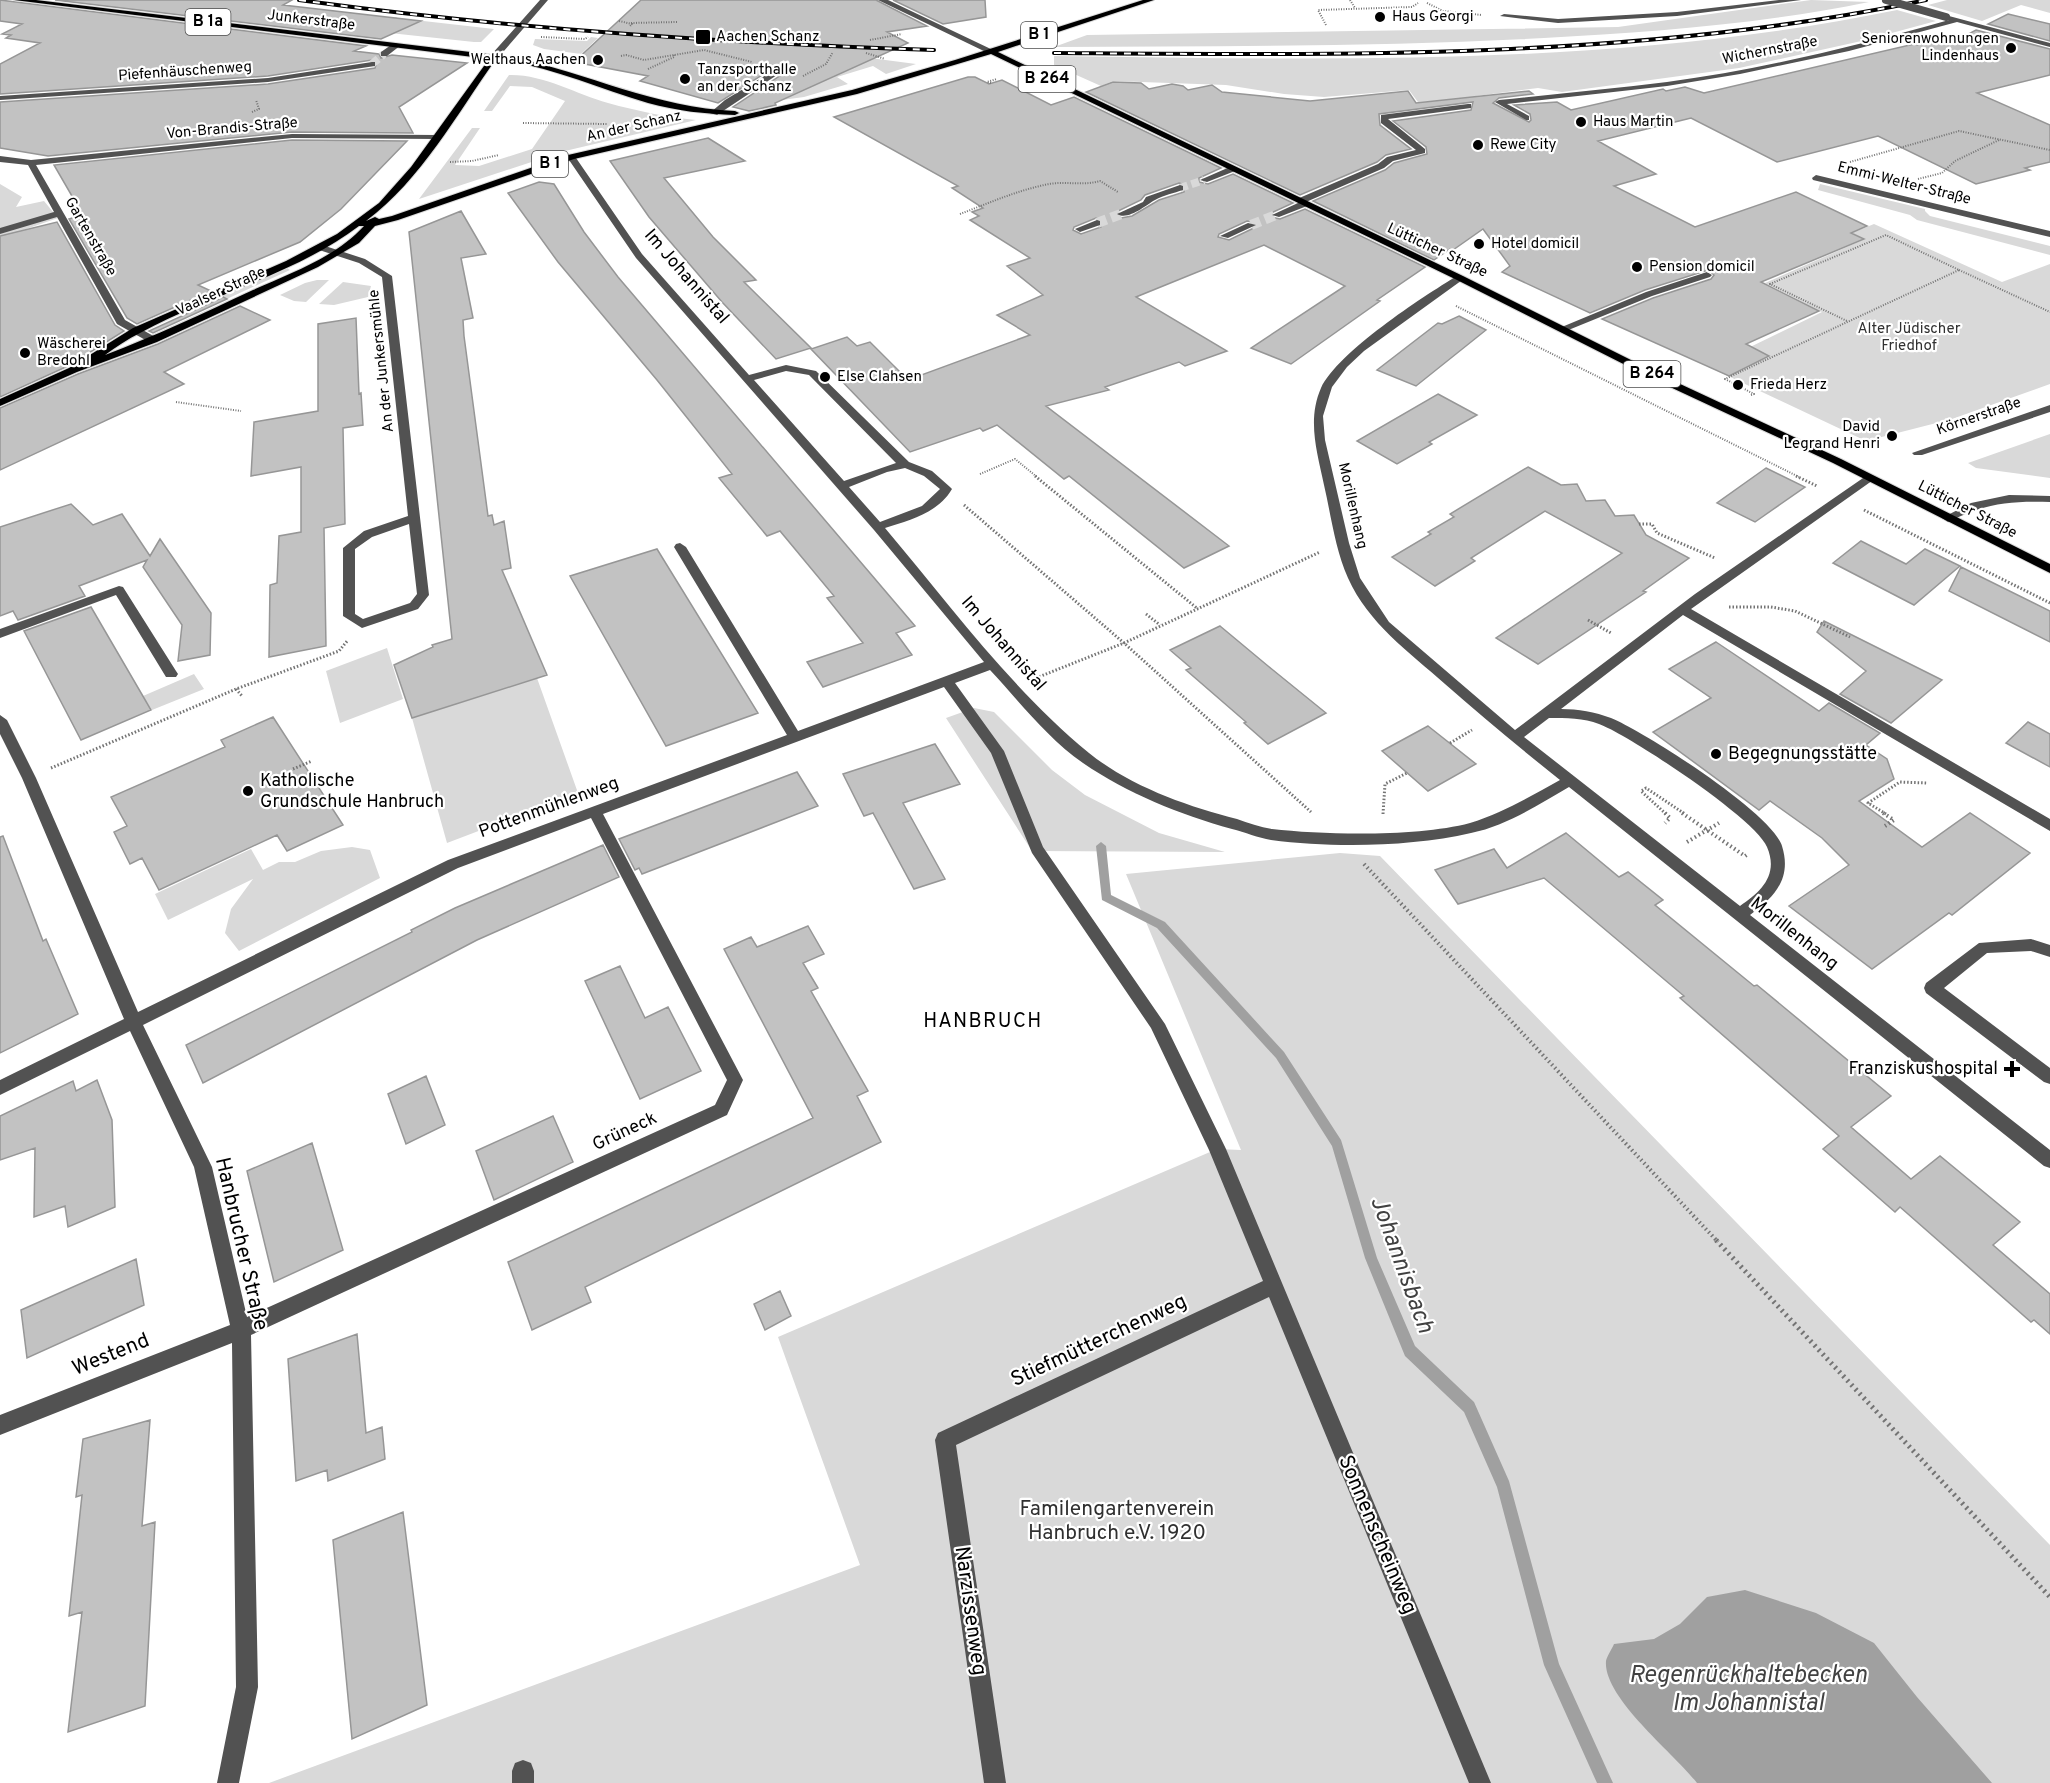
<svg xmlns="http://www.w3.org/2000/svg" width="2050" height="1783" font-family="Overpass,sans-serif">
<style>
.green{fill:#d9d9d9}
.water{fill:#a0a0a0}
.lines{fill:none;stroke-linecap:round;stroke-linejoin:round}
.stream{fill:#a0a0a0;fill-rule:evenodd}
.building{fill:#c2c2c2;stroke:#969696;stroke-width:1.5;fill-rule:evenodd}
.minor-tunnel-far1{stroke:#d9d9d9;stroke-width:8;stroke-dasharray:8 4;stroke-linecap:butt}
.minor-tunnel{stroke:#d9d9d9;stroke-width:10;stroke-dasharray:10 5;stroke-linecap:butt}
.major-casing{stroke:#dbdbdb;stroke-width:2}
.path-far3{stroke:#747474;stroke-width:2;stroke-dasharray:1 1.5;stroke-linecap:butt}
.path-far2{stroke:#747474;stroke-width:3;stroke-dasharray:1.5 2;stroke-linecap:butt}
.path-far1{stroke:#747474;stroke-width:4;stroke-dasharray:1.5 3;stroke-linecap:butt}
.path{stroke:#747474;stroke-width:5;stroke-dasharray:2 4;stroke-linecap:butt}
.minor{fill:#525252;fill-rule:evenodd}
.major{fill:#000;fill-rule:evenodd}
.rail-casing{stroke:#000;stroke-width:4}
.rail{stroke:#fff;stroke-width:2;stroke-dasharray:7;stroke-linecap:butt}
.minor-bridge{stroke:#525252;stroke-width:8}
.poi-dot{fill:#000;stroke:#fff;stroke-width:2}
.labels{text-anchor:middle;dominant-baseline:central;stroke-width:4.5;stroke-linejoin:round;paint-order:stroke}
.far-poi-label{font-size:15px;fill:#000;stroke:#fff;text-anchor:start}
.far-street-label{font-size:15px;fill:#000;stroke:#fff}
.far-park-label{font-size:15px;fill:#303030;stroke:#fff}
.shield{fill:#fff;stroke:#4c4c4c;stroke-width:1.5}
.shield-label{font-size:16px;font-weight:bold;fill:#000}
.street-label{font-size:18px;fill:#000;stroke:#fff}
.poi-label{font-size:18px;fill:#000;stroke:#fff;text-anchor:start}
.neighbourhood-label{font-size:20px;letter-spacing:1.5px;fill:#000;stroke:#fff}
.near-street-label{font-size:21px;fill:#000;stroke:#fff}
.near-park-label{font-size:21px;fill:#303030;stroke:#fff}
.near-water-label{font-size:24px;font-style:italic;fill:#414141;stroke:#fff}
</style>
<rect width="100%" height="100%" fill="#fff"/>
<path class="green" d="M1811,0L1869,2C1762,24 1652,32 1544,38C1381,47 1217,46 1054,47L1087,35L1618,27Z
M1947,0H2050V13L2021,5L1982,21L1928,5Z
M1897,10L1936,21L1866,40L1739,68L1562,92L1538,88L1476,96L1480,100L1418,102L1409,90L1324,97L1284,94L1226,85L1113,81L1101,86L1054,65V56C1334,60 1621,67 1897,10Z
M396,17L397,18L494,29L481,42H474L371,31Z
M591,37L598,38L581,54L544,49L533,45L535,39L587,41Z
M870,58L916,64L886,74L873,66L837,77L848,84L804,97L767,102Z
M509,75C543,74 576,94 608,103C637,111 666,117 696,120L565,151L419,199L472,128H480L455,165L479,166L532,149L565,101L532,87L510,86L492,111H484Z
M0,184L22,197L16,207L44,201L58,218L0,238Z
M1820,184L1925,209V211L1930,216L2050,246V255L1917,220L1910,215L1818,190Z
M1874,224L2002,282L2050,264V384L1952,419L1866,441L1709,367L1822,312L1765,283L1865,239L1852,233Z
M285,267L290,270L192,315L185,312Z
M317,280H329L306,302L294,301L280,295L305,283Z
M343,282L371,286L368,297L334,305L319,304Z
M2050,434V478L1976,468L1968,463Z
M387,648L403,699L340,723L326,671Z
M194,674L204,689L152,710L143,696Z
M537,678L578,793L447,843L412,718Z
M974,708L994,712L1052,770L1085,795L1159,833L1225,852L1032,851L946,718Z
M352,847L370,850L380,878L239,951L225,933L231,909L253,879L168,920L155,894L251,849L263,870L279,862H295L321,851Z
M1340,853L1380,856L2050,1545V1783H269L860,1565L778,1337L1217,1149L1241,1150L1126,874Z"/>
<path class="water" d="M1745,1590L1816,1613L1874,1643L1917,1697L1992,1783H1697C1675,1754 1603,1698 1606,1661C1607,1656 1612,1649 1614,1644L1654,1639L1680,1624L1707,1597Z"/>
<g class="lines">
<path class="stream" d="M1101,842L1106,846L1111,895L1165,922L1284,1052L1341,1140L1377,1258L1415,1346L1474,1402L1509,1481L1559,1664L1613,1783H1597L1544,1665L1497,1487L1464,1412L1405,1356L1365,1258L1332,1146L1276,1058L1157,928L1102,900L1096,846Z"/>
</g>
<path class="building" d="M0,0L366,46L354,51L379,54L381,58L392,55L467,63L399,107L413,133L292,132L48,156L0,148V102L268,84L375,68L377,62L372,60L268,76L0,94V64L40,43L6,38L11,35L2,34L22,24L0,21Z
M55,0H292L283,5L421,21L381,39Z
M641,0H876L927,26L887,32L908,43L775,103L776,105L749,111L733,107L787,71L788,68L778,65L718,103L640,81L648,76L574,62Z
M893,0H985L986,17L943,24Z
M2008,14L2050,24V41L1988,24Z
M1976,30L2050,49V75L1977,93L2050,125V162L2025,168L2030,170L1976,184L1878,136L1777,162L1691,118L1598,141L1656,174L1614,186L1695,227L1796,192L1867,226L1851,233L1864,239L1761,282L1819,311L1746,344L1769,356L1729,376L1602,319L1653,298L1711,279L1714,275L1708,270L1645,290L1590,313L1502,272L1510,266L1483,229L1453,250L1450,249L1434,260L1313,201L1385,170L1394,163L1427,154L1426,147L1393,121L1471,110L1473,102L1379,114L1380,125L1411,149L1386,155L1377,162L1300,195L1086,92L1113,82L1141,83L1149,89L1172,84L1183,86L1188,90L1212,85L1222,92L1310,101L1408,91L1416,103L1529,91L1533,94L1499,98L1493,103L1529,122L1531,120L1530,114L1514,105L1557,102L1571,110L1663,89L1666,91L1685,87L1704,93L1914,44L1918,45L1950,36L1959,39Z
M968,77H975L989,84L1002,80L1051,105L1074,97L1221,168L1199,178V182L1208,184L1233,174L1293,203L1271,213V217L1280,219L1305,209L1425,267L1377,300L1380,301L1291,364L1251,348L1345,286L1264,245L1136,297L1227,351L1185,366L1179,362L1105,387L1109,390L1046,406L1229,546L1184,568L1069,476L1064,479L997,425L983,431L980,428L910,452L811,349L847,337L857,346L870,342L908,380L1030,335L997,315L1043,295L1007,266L1030,258L970,220L979,216L972,212L983,208L952,188L958,186L834,117ZM1179,183L1185,185L1184,192L1159,200L1132,216L1121,218L1115,215L1116,212L1141,200L1145,195ZM1096,218L1102,220L1101,227L1081,234L1073,230L1074,227ZM1247,221L1257,223L1258,226L1229,240L1218,237L1219,234Z
M708,138L745,161L664,178L713,237L756,280L744,282L811,348L776,359L722,302L649,217L610,161Z
M292,140L407,141L341,209L300,242L198,285L211,291L137,324L127,318L69,219L83,215L54,165Z
M539,182L554,184L584,232L618,277L915,626L896,633L912,655L823,687L807,662L863,643L827,598L834,596L780,531L767,536L719,478L732,474L657,380L558,262L508,193Z
M461,211L486,254L461,258L473,318L463,320L464,336L488,516L492,515L494,525L504,521L511,568L502,570L547,675L412,718L394,665L433,647L432,645L452,639L409,232Z
M57,222L115,325L124,331L68,366L0,397V236Z
M223,297L227,299L153,333L149,331Z
M240,306L270,320L164,372L184,384L0,470V408L78,374L158,344Z
M1459,316L1486,330L1416,386L1377,370L1438,323L1442,324Z
M356,318L359,394L361,393L363,425L343,428L345,524L324,528L326,646L269,657L270,585L277,583L279,536L301,532V467L251,476L254,422L318,411V324Z
M1438,394L1477,415L1429,442L1432,444L1397,464L1357,441Z
M1528,467L1561,485L1577,484L1586,501L1605,500L1615,516L1634,515L1646,535L1689,558L1643,591L1646,592L1538,664L1496,638L1622,553L1545,511L1471,558L1475,561L1435,586L1392,557L1431,534L1428,532L1454,517L1450,514Z
M1766,468L1805,487L1755,522L1717,503Z
M71,504L93,525L122,514L150,556L160,539L211,613L210,655L178,661L182,625L143,567L147,560L79,586L85,596L18,620L13,611L0,616V527Z
M1861,541L1906,564L1925,549L1960,566L1914,605L1833,563Z
M657,549L758,713L666,746L570,576Z
M1961,567L2050,611V642L1949,591Z
M91,607L151,710L81,740L24,631Z
M1824,621L1942,680L1891,723L1840,694L1866,671L1817,632Z
M1220,626L1268,666L1326,713L1268,744L1244,723L1246,722L1186,670L1191,668L1170,650Z
M1716,642L1819,711L1829,703L1880,733L1866,745L1887,759L1894,779L1859,801L1922,847L1970,813L2030,853L1952,915L1949,913L1872,969L1789,906L1849,865L1822,838L1770,801L1759,810L1653,732L1711,698L1669,669Z
M273,717L343,825L287,851L277,835L159,890L142,858L130,864L114,832L127,826L111,797L225,747L221,740Z
M2028,722L2050,734V767L2006,743Z
M1428,726L1476,764L1428,791L1382,751Z
M935,744L960,784L903,803L945,879L914,889L873,813L864,816L843,774Z
M797,772L818,806L642,874L639,868L635,870L619,839Z
M1566,833L1619,877L1628,872L1663,900L1655,905L1754,986L1757,985L1891,1096L1851,1127L1911,1179L1940,1156L2020,1222L1993,1245L2050,1294V1334L2034,1320L2031,1322L1900,1207L1895,1212L1823,1149L1839,1136L1680,998L1684,996L1544,878L1458,904L1435,870L1494,849L1507,868Z
M3,836L43,941L46,939L78,1014L0,1053V837Z
M603,845L619,877L477,940L203,1083L186,1045L412,932L411,930L455,908Z
M808,926L824,954L803,963L818,988L811,991L868,1091L857,1096L881,1142L585,1287L591,1302L532,1330L508,1262L813,1118L724,949L751,937L757,947Z
M620,966L645,1018L668,1007L701,1071L640,1099L585,981Z
M426,1076L445,1125L406,1144L388,1094Z
M97,1080L112,1120L115,1207L68,1227L65,1206L34,1217L35,1148L0,1160V1116L73,1081L76,1091Z
M553,1116L573,1162L494,1200L476,1151Z
M312,1143L343,1250L274,1282L247,1171Z
M136,1259L144,1305L27,1358L21,1310Z
M780,1291L791,1316L765,1330L754,1304Z
M357,1334L366,1433L382,1427L385,1459L328,1481L327,1470L296,1481L288,1359Z
M150,1420L142,1526L155,1522L145,1706L68,1732L82,1612L69,1616L82,1495L76,1497L83,1439Z
M403,1512L427,1705L352,1739L333,1540Z"/>
<g class="lines">
<path class="minor-tunnel-far1" d="M372,64L384,54
M1180,188L1204,180"/>
<path class="minor-tunnel" d="M1097,223L1121,214
M1251,225L1276,215"/>
<defs>
<path id="major" d="M14,0H36L512,57C588,73 656,108 735,111L739,113L735,115C705,114 677,111 648,103C597,88 549,66 496,59C457,114 421,180 366,221L375,217L379,219L392,216L568,155L852,90L955,60L1143,0H1154L998,52L1463,276L1663,376L1841,459L2050,564V573L1833,463L1655,380L1457,280L991,54L857,94L574,159L398,220L375,226L359,243L318,267L157,342L77,372L0,406V399L69,368L133,328L286,261L337,234L379,203L411,167L489,59ZM359,226H364C336,257 291,273 253,290C204,313 155,336 105,355C116,347 128,339 140,333C211,294 294,275 359,226Z"/>
</defs>
<use href="#major" class="major-casing"/>
<path class="path-far3" d="M1350,0L1355,8
M1427,3L1443,11L1482,15
M619,21L632,24L630,26
M631,23L677,22
M1326,25L1318,10L1412,7L1418,3
M541,37L585,39L588,37
M870,40L902,34
M866,53L885,59
M621,56L626,55L644,60L704,50L752,62
M648,69L674,57V54
M803,76L826,64L833,52
M991,83L987,82L997,79
M252,112L259,109L256,100
M523,123L608,124
M450,162L472,161L499,155
M1850,162L1959,131L2050,150
M1918,179L1942,173L1955,161L1999,140
M960,214C989,203 1018,190 1049,184C1066,181 1083,186 1100,181L1118,192
M1959,270L2050,312
M1456,306L1799,477
M1751,395L1754,394L1725,379L1959,270L1886,235L1770,284L1847,321
M176,402L241,411
M980,474L1015,459L1037,477"/>
<path class="path-far2" d="M1035,476L1198,609
M1796,476L1817,486
M964,505L1124,643L1311,812
M1864,510L2050,603
M1639,524H1652L1657,533L1715,558
M1729,607H1771L1795,611L1850,637
M1146,614L1160,625
M1588,620L1611,633
M1036,678L1124,643L1320,552
M236,689L242,696
M1450,743L1472,730
M51,768L236,689L339,651L348,640
M293,769L312,761
M1383,814L1385,784L1407,773
M1666,814L1641,791L1646,788L1685,814
M1886,814L1868,803L1900,782L1928,783"/>
<path class="path-far1" d="M1665,813L1670,818L1665,823
M1682,813L1745,856L1748,854
M1883,813L1894,820L1885,826
M1687,842L1719,823
M1364,864L1718,1242"/>
<path class="path" d="M1716,1240L2050,1597"/>
<path class="minor" d="M540,0H548L497,59H491V55Z
M878,0H888L995,51L988,53Z
M1779,0H1801L1677,16L1558,23L1500,16L1504,14L1558,19L1677,12Z
M1949,16L2050,43V47L1957,22L1849,51L1740,74L1667,86L1507,104L1529,116V120H1526L1495,102L1499,100C1555,94 1611,89 1667,82C1763,69 1856,46 1949,20L1945,18Z
M394,43L401,45L387,56H381V52Z
M372,62H375V66L268,82L0,100V96L268,78Z
M779,67L786,69L717,115L710,113L725,100Z
M1468,104H1471V108L1388,119L1425,149V153L1393,161L1384,168L1306,202L1308,204L1307,206L1279,217L1272,215L1298,203L1297,199L1378,164L1387,157L1416,150L1381,123V115Z
M292,134L437,135L441,137L437,139L292,138L36,165L125,320L157,338V342H149L117,324L57,217L0,234V228L54,212L28,165L0,162V156L31,160Z
M568,155H574L642,254L749,375L786,365L816,371L909,462L932,471L950,487L952,489C938,513 910,520 885,528C950,605 1011,689 1089,753C1130,786 1186,806 1237,819C1248,823 1260,827 1272,829C1325,835 1418,837 1470,823C1502,813 1531,796 1560,780C1521,749 1483,717 1445,684C1409,652 1368,623 1348,578C1335,549 1331,515 1324,485C1317,452 1307,420 1321,388C1338,352 1422,297 1457,276L1465,278L1364,351L1347,367L1332,387L1323,416L1325,440L1349,543L1360,578L1389,622L1515,730L1695,594L1866,476H1874L1876,478L1691,609L2050,819V831L1683,615L1561,709C1578,709 1595,712 1611,718C1645,732 1772,813 1782,846C1792,878 1775,897 1750,915L2050,1150V1168L2044,1166L1569,787C1538,805 1506,826 1471,833C1410,847 1333,848 1271,840C1258,838 1245,832 1232,829C1179,814 1128,794 1083,763C1047,738 1019,701 990,670L955,683L1004,751L1043,847L1165,1024L1226,1149L1491,1783H1469L1269,1297L956,1445L1006,1783H984L935,1440L938,1433L1263,1281L1209,1150L1151,1028L1032,853L991,753L944,687L603,814L743,1080L727,1115L251,1335L258,1687L239,1783H217L236,1687L232,1343L0,1435V1415L230,1325L194,1167L130,1031L0,1095V1080L124,1019L22,778L0,734V715L7,720L36,778L138,1012L448,860L787,735L674,547L676,544L680,543L686,547L798,731L984,662L874,530L636,258L567,157ZM786,371L809,375L896,463L844,481L754,380ZM905,468L924,476L940,489L922,506L880,522L849,487L887,472ZM1549,718C1566,718 1584,718 1599,724C1629,735 1756,819 1767,847C1779,875 1761,892 1740,906L1524,737ZM591,818L727,1080L715,1105L247,1317L212,1167L143,1025L458,868Z
M1232,166L1236,169L1235,171L1207,182L1200,180Z
M1816,175L2050,231V237L1813,180L1812,178Z
M1180,185L1183,186V190C1174,193 1164,195 1155,200C1146,205 1128,221 1117,214L1143,202L1146,197Z
M1097,220L1100,221V225L1080,232L1075,229Z
M1248,223L1256,225L1228,238L1220,236Z
M319,244L365,259L392,276L429,595L418,609L362,628L343,616V548L364,531L408,516L382,277L359,263L316,249L314,247ZM409,524L417,594L410,603L363,619L355,614V549L372,537Z
M1707,272L1712,275L1710,277L1652,296L1566,331L1557,329L1646,292Z
M2050,405V412L1922,455H1914L1912,453Z
M2009,495L2050,496V502C2011,501 1988,503 1952,520L1948,522L1942,518L1971,503Z
M119,586L123,587L176,671L178,674L176,677H166L116,595L0,638V629Z
M2031,939L2050,945V957L2031,951L1987,953L1944,988L2050,1068V1084L2044,1082L1926,993L1924,988L1926,983L1979,943Z
M523,1760L531,1763L534,1771V1783H512V1771L515,1763Z"/>
<use href="#major" class="major"/>
<defs>
<path id="rail" d="M299,0C510,29 721,43 934,50
M1054,53C1345,55 1640,60 1926,0"/>
</defs>
<use href="#rail" class="rail-casing"/>
<use href="#rail" class="rail"/>
<path class="minor-bridge" d="M1886,0L1946,17"/>
</g>
<g class="poi-dot">
<circle cx="1380" cy="17" r="6"/>
<rect x="695" y="29" width="16" height="16" rx="3"/>
<circle cx="2011" cy="48" r="6"/>
<circle cx="598" cy="60" r="6"/>
<circle cx="685" cy="79" r="6"/>
<circle cx="1581" cy="122" r="6"/>
<circle cx="1478" cy="145" r="6"/>
<circle cx="1479" cy="244" r="6"/>
<circle cx="1637" cy="267" r="6"/>
<circle cx="25" cy="353" r="6"/>
<circle cx="825" cy="377" r="6"/>
<circle cx="1738" cy="385" r="6"/>
<circle cx="1892" cy="436" r="6"/>
<circle cx="1716" cy="754" r="6"/>
<circle cx="248" cy="791" r="6"/>
<path d="M2009 1060h6v6h6v6h-6v6h-6v-6h-6v-6h6z"/>
</g>
<g class="labels">
<g class="far-poi-label">
<text x="1392" y="17">Haus Georgi</text>
<text x="716" y="37">Aachen Schanz</text>
<text x="1999" y="39" text-anchor="end">Seniorenwohnungen<tspan x="1999" dy="17">Lindenhaus</tspan></text>
<text x="586" y="60" text-anchor="end">Welthaus Aachen</text>
<text x="697" y="70">Tanzsporthalle<tspan x="697" dy="17">an der Schanz</tspan></text>
<text x="1593" y="122">Haus Martin</text>
<text x="1490" y="145">Rewe City</text>
<text x="1491" y="244">Hotel domicil</text>
<text x="1649" y="267">Pension domicil</text>
<text x="37" y="344">Wäscherei<tspan x="37" dy="17">Bredohl</tspan></text>
<text x="837" y="377">Else Clahsen</text>
<text x="1750" y="385">Frieda Herz</text>
<text x="1880" y="427" text-anchor="end">David<tspan x="1880" dy="17">Legrand Henri</tspan></text>
</g>
<g class="far-street-label">
<text transform="translate(311 21) rotate(7)">Junkerstraße</text>
<text transform="translate(1770 51) rotate(-11)">Wichernstraße</text>
<text transform="translate(185 72) rotate(-4)">Piefenhäuschenweg</text>
<text transform="translate(634 127) rotate(-13)">An der Schanz</text>
<text transform="translate(232 129) rotate(-5)">Von-Brandis-Straße</text>
<text transform="translate(1904 184) rotate(14)">Emmi-Welter-Straße</text>
<text transform="translate(90 237) rotate(60)">Gartenstraße</text>
<text transform="translate(1437 251) rotate(25)">Lütticher Straße</text>
<text transform="translate(221 292) rotate(-25)">Vaalser Straße</text>
<text transform="translate(382 361) rotate(-96)">An der Junkersmühle</text>
<text transform="translate(1979 417) rotate(-19)">Körnerstraße</text>
<text transform="translate(1352 506) rotate(77)">Morillenhang</text>
<text transform="translate(1967 510) rotate(27)">Lütticher Straße</text>
</g>
<g class="far-park-label">
<text x="1909" y="329">Alter Jüdischer<tspan x="1909" dy="17">Friedhof</tspan></text>
</g>
<g class="shield">
<rect x="185.5" y="9" width="45" height="26" rx="4.5"/>
<rect x="1021" y="22" width="36" height="26" rx="4.5"/>
<rect x="1018.5" y="66" width="57" height="26" rx="4.5"/>
<rect x="532" y="151" width="36" height="26" rx="4.5"/>
<rect x="1623.5" y="361" width="57" height="26" rx="4.5"/>
</g>
<g class="shield-label">
<text x="208" y="22">B 1a</text>
<text x="1039" y="35">B 1</text>
<text x="1047" y="79">B 264</text>
<text x="550" y="164">B 1</text>
<text x="1652" y="374">B 264</text>
</g>
<g class="street-label">
<text transform="translate(686 277) rotate(49)">Im Johannistal</text>
<text transform="translate(1003 644) rotate(49)">Im Johannistal</text>
<text transform="translate(549 808) rotate(-20)">Pottenmühlenweg</text>
<text transform="translate(1794 934) rotate(38)">Morillenhang</text>
<text transform="translate(625 1132) rotate(-25)">Grüneck</text>
</g>
<g class="poi-label">
<text x="1728" y="754">Begegnungsstätte</text>
<text x="260" y="781">Katholische<tspan x="260" dy="21">Grundschule Hanbruch</tspan></text>
<text x="1998" y="1069" text-anchor="end">Franziskushospital</text>
</g>
<g class="neighbourhood-label">
<text x="983" y="1022">HANBRUCH</text>
</g>
<g class="near-street-label">
<text transform="translate(241 1244) rotate(77)">Hanbrucher Straße</text>
<text transform="translate(1099 1341) rotate(-25)">Stiefmütterchenweg</text>
<text transform="translate(111 1355) rotate(-22)">Westend</text>
<text transform="translate(1377 1535) rotate(67)">Sonnenscheinweg</text>
<text transform="translate(970 1611) rotate(82)">Narzissenweg</text>
</g>
<g class="near-park-label">
<text x="1117" y="1509">Familengartenverein<tspan x="1117" dy="24">Hanbruch e.V. 1920</tspan></text>
</g>
<g class="near-water-label">
<text transform="translate(1401 1265) rotate(70)">Johannisbach</text>
<text x="1748" y="1676">Regenrückhaltebecken<tspan x="1748" dy="28">Im Johannistal</tspan></text>
</g>
</g>
</svg>
